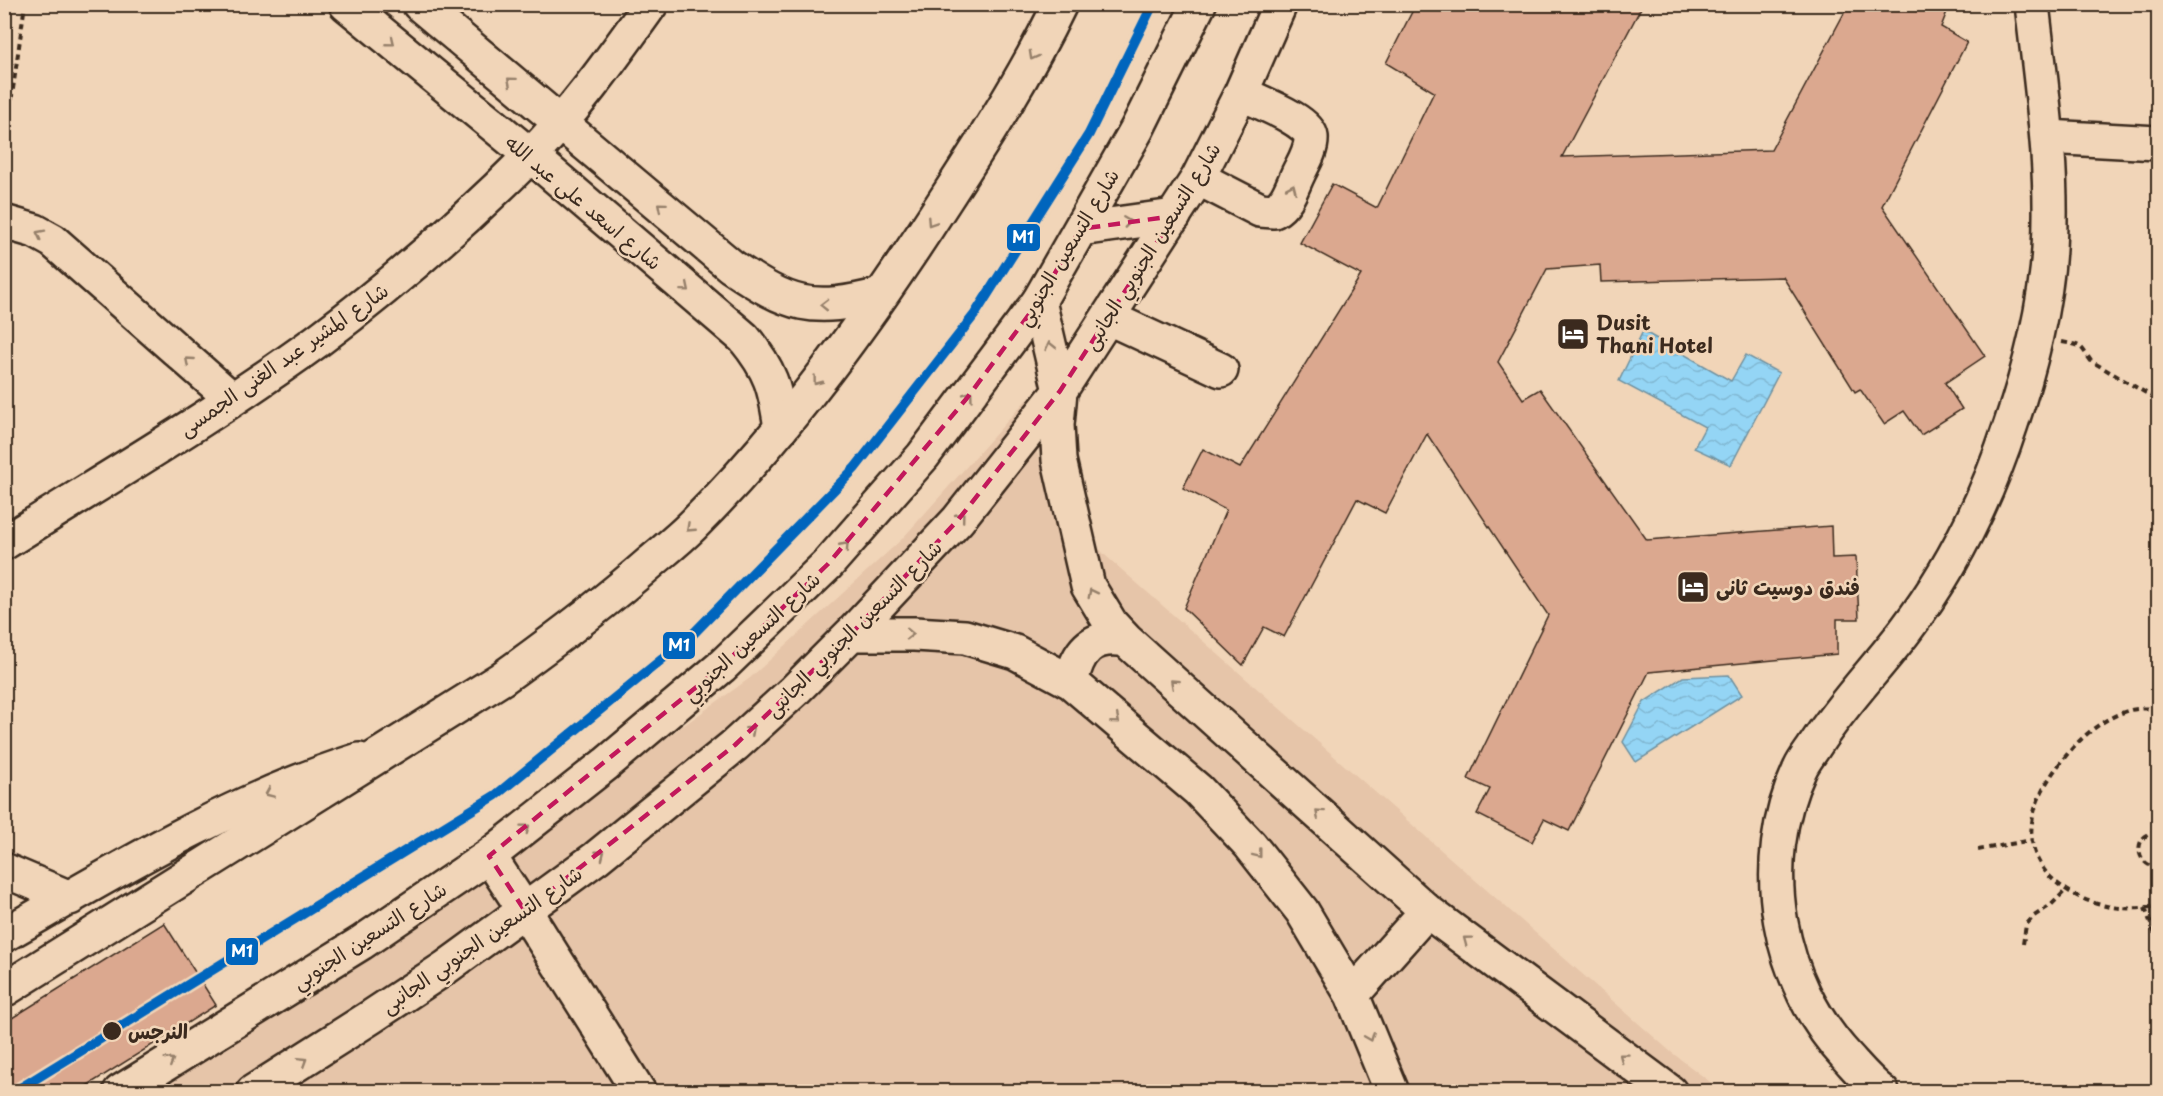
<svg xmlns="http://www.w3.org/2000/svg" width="2163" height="1096" font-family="'Playpen Sans','Playpen Sans Arabic',sans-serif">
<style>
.built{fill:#e6c5a9}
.water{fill:url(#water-waves);stroke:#70919f;stroke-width:1.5}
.building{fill:#dba88f;stroke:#3b2a1e;stroke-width:1.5}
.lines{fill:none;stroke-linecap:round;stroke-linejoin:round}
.minor-casing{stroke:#3b2a1e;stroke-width:38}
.major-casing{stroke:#3b2a1e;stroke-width:38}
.path{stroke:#3b2a1e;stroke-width:4;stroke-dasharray:6 4.5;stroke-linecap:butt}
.minor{stroke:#f1d5b8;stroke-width:33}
.major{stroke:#f1d5b8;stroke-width:33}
.metro-1-casing{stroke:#f1d5b8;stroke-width:15}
.metro-1{stroke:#0065bd;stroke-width:10}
.oneway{stroke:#96806b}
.marked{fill:none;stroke:#c2185b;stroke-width:4.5;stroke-dasharray:12 8;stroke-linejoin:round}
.stop-dot{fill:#3b2a1e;stroke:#f1d5b8;stroke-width:2}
.labels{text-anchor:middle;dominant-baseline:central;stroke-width:5;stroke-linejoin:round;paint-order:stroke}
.street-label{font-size:20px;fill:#3b2a1e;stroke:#f1d5b8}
.poi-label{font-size:20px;font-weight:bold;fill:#3b2a1e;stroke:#f1d5b8;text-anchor:start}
.stop-label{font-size:20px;font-weight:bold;fill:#3b2a1e;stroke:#f1d5b8;text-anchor:start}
.line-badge{stroke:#f1d5b8;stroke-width:2}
.badge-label{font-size:16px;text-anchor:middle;font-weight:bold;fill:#fff}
</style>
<defs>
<pattern id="water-waves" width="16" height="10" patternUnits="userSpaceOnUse" patternTransform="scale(1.5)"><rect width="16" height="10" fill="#94d5f5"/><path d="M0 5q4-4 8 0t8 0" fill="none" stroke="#80b7d2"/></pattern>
</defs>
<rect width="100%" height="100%" fill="#f1d5b8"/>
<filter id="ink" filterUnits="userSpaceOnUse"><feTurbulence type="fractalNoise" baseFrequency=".0167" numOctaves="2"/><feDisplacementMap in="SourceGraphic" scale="12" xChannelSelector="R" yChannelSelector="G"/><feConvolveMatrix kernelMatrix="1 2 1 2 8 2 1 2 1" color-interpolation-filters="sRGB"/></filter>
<g filter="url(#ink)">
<path class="built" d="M1027,399L1035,447L1049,484L1073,522L1106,556L1671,1052L1722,1091L111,1092L574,804L750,678L902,539Z"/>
<path class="water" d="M1643,331L1731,381L1746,355L1779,373L1731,465L1694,448L1705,427L1619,381Z
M1729,675L1742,695L1636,762L1623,742L1644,702L1683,677Z"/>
<path class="building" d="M1416,4H1643L1562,157L1771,150L1849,4H1950L1941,27L1967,42L1882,206L1985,356L1945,383L1962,409L1921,435L1904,411L1884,424L1860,389L1855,392L1783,277L1601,282L1600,265L1547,269L1498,362L1523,399L1540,389L1647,540L1831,526L1832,558L1856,557L1859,619H1837V654L1649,672L1569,831L1544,819L1532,842L1477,814L1490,789L1468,779L1548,615L1427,434L1385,513L1357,499L1284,637L1264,627L1243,665L1184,608L1226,510L1183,488L1203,449L1240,468L1361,275L1300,243L1332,184L1377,208L1434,92L1386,63Z
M164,923L216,1005L77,1092H4V1023Z"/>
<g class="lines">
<defs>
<path id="minor" d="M346,4L530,155L744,338C771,371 775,387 781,428
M419,4L731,266C790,306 811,313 881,295
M2047,137L2158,143
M1198,178L1260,210L1274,211C1288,203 1292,186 1299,172C1304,162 1312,149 1311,137C1309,120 1256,101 1241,93
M4,222L35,231L53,241L232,399
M1039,301L1060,391L1057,425L1059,460L1088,586L1111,624L1126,640L1427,911L1670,1092
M1109,318L1221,370
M4,543C109,477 217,414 317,341C392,285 463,223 529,157C575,111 613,57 651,4
M851,634H914L965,637L1015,652L1071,682L1198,790L1250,845L1302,911L1352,995L1392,1092
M1071,682C1078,650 1092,634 1126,640
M4,870L70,898
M525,911L639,1092
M4,935C119,869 232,800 359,760
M1352,995L1427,911
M253,1092L371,1017L445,968L596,858L735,745L794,691L851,634L958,520L1060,391L1198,178L1241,93L1280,4
M1882,1092C1869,1082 1859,1070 1848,1058C1777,982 1755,864 1800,769C1804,760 1811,752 1816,744C1842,704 1876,669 1905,631C1952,569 1987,498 2011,424C2029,372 2046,304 2049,249C2054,168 2041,85 2032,4"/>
<path id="major" d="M1080,229L1174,216
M489,856L525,911
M4,990L501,679C554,641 602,605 651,562C665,550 679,539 692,526C789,429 871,315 945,200C986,137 1027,73 1060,4
M120,1092L361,943L489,856L606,764L721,667L828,564L923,456L1039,301L1137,129L1199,4"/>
</defs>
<use href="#minor" class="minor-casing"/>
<use href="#major" class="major-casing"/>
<path class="path" d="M4,152L25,4
M2062,342C2083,346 2079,344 2091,361L2158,400
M2158,709C2148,708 2136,708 2127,711C2102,719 2081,737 2065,757C2028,801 2011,857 2070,892C2099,909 2126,911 2158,906
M2158,832C2133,833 2133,864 2158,868
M1978,850L2032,840
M2145,908L2155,935
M2023,944L2026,925L2034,916L2051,905L2066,890"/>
<use href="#minor" class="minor"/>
<use href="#major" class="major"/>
<defs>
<path id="metro-1" d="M14,1092L496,795L694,633L855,468L975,314L1089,134L1153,4"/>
</defs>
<use href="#metro-1" class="metro-1-casing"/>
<use href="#metro-1" class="metro-1"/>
</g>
<defs><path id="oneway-chevron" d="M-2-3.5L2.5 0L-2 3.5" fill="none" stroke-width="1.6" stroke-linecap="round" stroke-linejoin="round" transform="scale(1.5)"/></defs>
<g class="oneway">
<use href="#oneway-chevron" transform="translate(391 42) rotate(39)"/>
<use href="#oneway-chevron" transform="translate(1033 56) rotate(119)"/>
<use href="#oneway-chevron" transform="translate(511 81) rotate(-140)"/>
<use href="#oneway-chevron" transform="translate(1292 188) rotate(-66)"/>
<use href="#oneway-chevron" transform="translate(661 206) rotate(-140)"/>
<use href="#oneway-chevron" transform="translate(931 222) rotate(123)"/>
<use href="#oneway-chevron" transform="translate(1127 222) rotate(-8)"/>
<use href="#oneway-chevron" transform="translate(40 234) rotate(-153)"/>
<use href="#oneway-chevron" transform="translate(686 288) rotate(40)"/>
<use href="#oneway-chevron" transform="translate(824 305) rotate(-179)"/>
<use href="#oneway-chevron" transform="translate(1050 346) rotate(-103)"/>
<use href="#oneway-chevron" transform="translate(189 361) rotate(-139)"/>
<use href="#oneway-chevron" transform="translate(817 381) rotate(127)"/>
<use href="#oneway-chevron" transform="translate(969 395) rotate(-54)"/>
<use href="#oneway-chevron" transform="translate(961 516) rotate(-51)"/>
<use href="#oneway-chevron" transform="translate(690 528) rotate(137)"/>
<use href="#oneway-chevron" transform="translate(845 546) rotate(-48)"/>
<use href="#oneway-chevron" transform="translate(1092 593) rotate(-117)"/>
<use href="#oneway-chevron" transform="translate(910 634) rotate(1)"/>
<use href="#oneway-chevron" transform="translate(1174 683) rotate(-138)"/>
<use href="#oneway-chevron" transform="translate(1116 720) rotate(40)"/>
<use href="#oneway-chevron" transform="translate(751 730) rotate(-42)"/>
<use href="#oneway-chevron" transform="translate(269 793) rotate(157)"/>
<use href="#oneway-chevron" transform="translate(1319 813) rotate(-138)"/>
<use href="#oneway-chevron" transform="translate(526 828) rotate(-37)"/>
<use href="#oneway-chevron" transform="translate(601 854) rotate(-38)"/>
<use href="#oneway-chevron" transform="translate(1258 854) rotate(52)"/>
<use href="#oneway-chevron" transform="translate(1467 940) rotate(-143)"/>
<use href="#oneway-chevron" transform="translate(1370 1037) rotate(68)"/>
<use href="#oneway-chevron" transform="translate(1623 1057) rotate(-143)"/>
<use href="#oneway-chevron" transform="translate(170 1061) rotate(-32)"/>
<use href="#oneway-chevron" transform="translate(303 1061) rotate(-32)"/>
</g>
</g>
<path class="marked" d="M1174,216L1060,391L958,520L851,634L735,745L525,911L489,856L721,667L828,564L967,398L1039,301L1080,229Z"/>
<defs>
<symbol id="hotel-square" viewBox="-11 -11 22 22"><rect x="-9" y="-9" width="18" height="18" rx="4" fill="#3b2a1e" stroke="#f1d5b8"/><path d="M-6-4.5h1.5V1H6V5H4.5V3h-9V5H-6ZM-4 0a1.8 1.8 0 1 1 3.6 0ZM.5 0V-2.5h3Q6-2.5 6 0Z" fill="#fff"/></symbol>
</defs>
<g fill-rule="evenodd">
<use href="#hotel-square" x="1554" y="315" width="38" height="38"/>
<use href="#hotel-square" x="1674" y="568" width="38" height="38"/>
</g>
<circle class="stop-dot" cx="112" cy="1031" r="10"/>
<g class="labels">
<g class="street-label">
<text transform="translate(584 202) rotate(40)">شارع اسعد على عبد الله</text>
<text transform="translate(1151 246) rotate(-58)">شارع التسعين الجنوبي الجانبى</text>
<text transform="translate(1067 247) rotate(-59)">شارع التسعين الجنوبي</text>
<text transform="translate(283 359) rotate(-35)">شارع المشير عبد الغنى الجمسى</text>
<text transform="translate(853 628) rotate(-45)">شارع التسعين الجنوبي الجانبى</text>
<text transform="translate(751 636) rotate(-43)">شارع التسعين الجنوبي</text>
<text transform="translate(369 935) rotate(-33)">شارع التسعين الجنوبي</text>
<text transform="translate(481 939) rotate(-35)">شارع التسعين الجنوبي الجانبى</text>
</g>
<g class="poi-label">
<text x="1596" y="322">Dusit<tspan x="1596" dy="23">Thani Hotel</tspan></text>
<text x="1716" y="587">فندق دوسيت ثانى</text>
</g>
<g class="stop-label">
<text x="128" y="1031">النرجس</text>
</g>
</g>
<g class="line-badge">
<rect x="1006" y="223" width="35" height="29" rx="6" fill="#0065bd"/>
<rect x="662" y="631" width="34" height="29" rx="6" fill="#0065bd"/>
<rect x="225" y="937" width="34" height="29" rx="6" fill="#0065bd"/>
</g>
<g class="badge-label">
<text x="1023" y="243">M1</text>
<text x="679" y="651">M1</text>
<text x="242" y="957">M1</text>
</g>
<rect width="2163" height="1096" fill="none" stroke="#f1d5b8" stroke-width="24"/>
<rect x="12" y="12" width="2139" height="1072" fill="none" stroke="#3b2a1e" stroke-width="2" filter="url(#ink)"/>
</svg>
